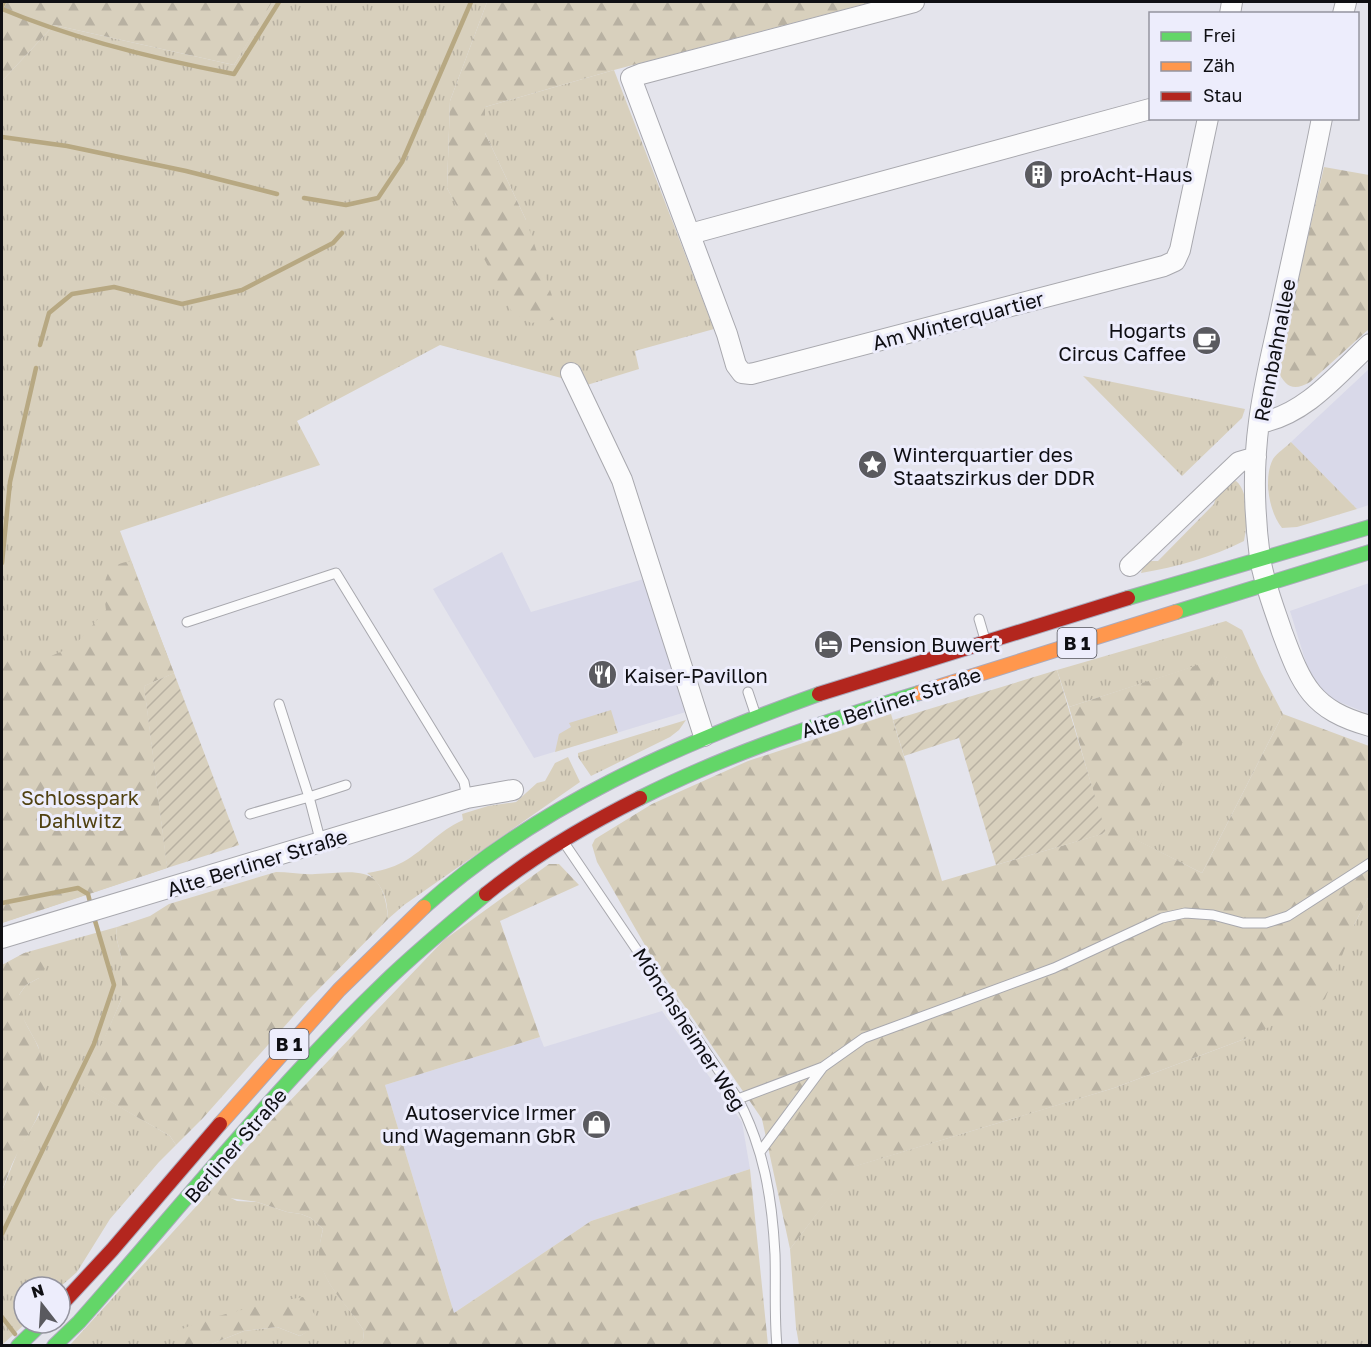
<svg xmlns="http://www.w3.org/2000/svg" width="1371" height="1347" font-family="'Golos Text',sans-serif">
<style>
.built{fill:#d9d9e9}
.grass{fill:url(#grass-tufts)}
.forest{fill:url(#forest-firs)}
.garden{fill:url(#garden-furrows)}
.lines{fill:none;stroke-linecap:round;stroke-linejoin:round}
.stream{stroke:#b7a882;stroke-width:4.5}
.lane-casing{stroke:#a8a8ae;stroke-width:11}
.street-casing{stroke:#a8a8ae;stroke-width:22}
.fast-casing{stroke:#abaabc;stroke-width:16}
.slow-casing{stroke:#abaabc;stroke-width:16}
.jam-casing{stroke:#abaabc;stroke-width:16}
.lane{stroke:#fbfbfc;stroke-width:9}
.street{stroke:#fbfbfc;stroke-width:20}
.fast{stroke:#63d668;stroke-width:14}
.slow{stroke:#ff974d;stroke-width:14}
.jam{stroke:#b3261e;stroke-width:14}
.labels{text-anchor:middle;dominant-baseline:central;stroke-width:6;stroke-linejoin:round;paint-order:stroke}
.shield{fill:#ededfc;stroke:#525259;stroke-width:1.5}
.shield-label{font-size:18px;font-weight:bold;fill:#0f0f13}
.poi-label{font-size:20px;fill:#0f0f13;stroke:#ededfc;text-anchor:start}
.street-label{font-size:20px;fill:#0f0f13;stroke:#ededfc}
.park-label{font-size:20px;fill:#504111;stroke:#ededfc}
</style>
<defs>
<pattern id="grass-tufts" width="24" height="20" patternUnits="userSpaceOnUse" patternTransform="scale(1.5)"><rect width="24" height="20" fill="#d8d0bd"/><path d="M3 7l-1-3M5 7V3M7 7l1-3M15 17l-1-3M17 17v-4M19 17l1-3" fill="none" stroke="#b8b1a2"/></pattern>
<pattern id="forest-firs" width="22" height="20" patternUnits="userSpaceOnUse" patternTransform="scale(1.5)"><rect width="22" height="20" fill="#d8d0bd"/><path d="M5 1l3.5 6h-7zM16 11l3.5 6h-7z" fill="#b8b1a2"/></pattern>
<pattern id="garden-furrows" width="10" height="10" patternUnits="userSpaceOnUse" patternTransform="scale(1.5)"><rect width="10" height="10" fill="#d8d0bd"/><path d="M-1 1l2-2M0 10L10 0M9 11l2-2" fill="none" stroke="#b8b1a2"/></pattern>
</defs>
<rect width="100%" height="100%" fill="#e4e4ec"/>
<path class="built" d="M1369,369V505L1357,509L1291,442Z
M502,552L531,612L647,578L689,711L534,758L433,589Z
M1369,583V714L1315,692L1290,611Z
M662,1011L742,1122L750,1169L591,1221L454,1313L385,1085L540,1037L544,1047Z"/>
<path class="grass" d="M271,2H487L450,101L447,188L480,248L526,220L485,133V107L614,70L714,329L635,351L639,369L587,385L440,345L297,421L320,465L120,531L174,673L144,686L167,868L2,923V81L54,25L234,65Z
M1083,376L1245,409L1242,418L1182,476Z
M1291,442L1357,509L1297,527L1282,528C1269,512 1263,478 1273,459C1277,453 1286,447 1291,442Z
M1236,481C1250,492 1247,526 1244,541C1212,557 1177,567 1141,573L1145,561H1158L1214,504C1217,492 1223,483 1236,481Z
M1226,621L1242,630L1261,672L1283,714L1202,873L1132,838L1227,656L1069,707L1057,670Z
M611,710L618,733L555,752L559,734L571,727L569,723Z
M686,720L679,730L670,737L591,776L578,757V753Z
M568,757L580,782L404,905L388,919C387,897 384,887 367,873C380,871 392,868 403,862C425,850 438,831 463,820L462,814L488,806L516,802L537,783L545,781L555,763Z
M1369,896V1345H799L796,1327L790,1249L852,1167L1114,1088L1247,1038L1354,925Z
M117,927L116,936L122,960V998L84,1086L170,1136L176,1145L159,1162L110,1219L77,1272L60,1287H24V1323H26L3,1344L2,1341V1191L18,1151L39,1115L45,1075L38,1046L19,1011V995L26,985L39,978L36,953H24Z
M212,1189L237,1201L257,1202L287,1212L301,1214L311,1218L323,1229C310,1278 342,1294 364,1331L363,1340L357,1345H209L244,1331L277,1327L300,1336L320,1323L176,1332L175,1345L69,1346Z"/>
<path class="forest" d="M2,2H272L234,65L54,25L2,81Z
M487,2H872L614,70L485,107V133L526,220L560,319L531,323L512,312L447,188L450,101Z
M1324,167L1369,175V329L1310,382C1293,392 1286,387 1277,370Z
M131,561L174,673L144,686L167,868L2,923V659L46,658L63,651L75,645L106,610C103,586 101,565 131,561Z
M1228,655L1133,838L1202,873L1283,714L1369,746V896L1354,925L1325,999L1247,1038L1114,1088L853,1167L790,1249L762,1119L657,966L597,862L592,845L595,839L652,804L748,761L891,714L942,881L1105,833L1069,707Z
M549,864H559L579,885L500,921L540,1037L385,1085L454,1313L591,1221L750,1169L768,1345H357L363,1340L364,1331C351,1309 327,1289 320,1262C317,1252 321,1239 323,1229L311,1218L301,1214L287,1212L257,1202L222,1197L212,1189L262,1130L444,940Z
M276,872C289,872 302,875 315,874C358,872 384,863 388,919L307,1001L203,1118L176,1145L170,1136L83,1086L122,998V960L116,936L117,927L150,916L169,904Z
M24,953H36L47,958L49,962L39,978L26,985L19,995C20,1025 35,1032 42,1058C53,1096 37,1118 20,1149C12,1162 7,1177 2,1191V965Z
M303,1297L321,1324L300,1336L277,1327L244,1331L209,1345H175V1332C215,1314 260,1305 303,1297Z"/>
<path class="garden" d="M1057,670L1106,833L996,865L959,738L904,756L893,720Z
M174,673L239,845L167,868L144,686Z"/>
<g class="lines">
<path class="stream" d="M2,6L4,2
M2,9C76,40 155,59 234,74L279,2
M2,137L67,146L186,171L277,194
M304,198L346,205L378,198L402,162L471,2
M40,345L49,313L72,294L114,287L182,304L242,290L333,243L342,233
M2,563L10,482L36,368
M2,903L78,888L88,894L91,906
M2,1234L94,1044L114,985L93,914
M2,1317L15,1334"/>
<defs>
<path id="lane" d="M979,619L984,636
M187,622L336,573L464,782L467,798
M748,692L755,713
M250,814L309,797L279,704
M321,843L309,797L346,785
M565,844L738,1099C764,1149 772,1197 775,1254C776,1284 774,1315 777,1346
M738,1099L823,1067L864,1038L1054,968L1162,918L1185,913L1213,915L1243,923H1266L1288,916L1370,863
M760,1152L823,1067"/>
<path id="street" d="M914,2L641,74L631,78L727,334L736,365L742,373L751,374L1164,266L1175,261L1180,250L1208,118
M1230,14L1232,2
M1343,14L1346,2
M1322,118C1310,180 1296,240 1283,301C1275,341 1264,381 1259,422C1253,466 1254,513 1260,558C1264,583 1274,608 1282,632C1302,686 1312,710 1370,726
M690,234L1150,109
M571,373L622,480L704,736
M1259,423C1305,415 1337,375 1370,344
M1130,566L1239,462L1256,457
M2,938L467,798L513,790"/>
<path id="fast" d="M1128,598L1370,527
M1176,612L1370,552
M640,798C729,753 824,722 919,693
M424,907C538,805 677,745 819,694
M18,1346L42,1323
M54,1346L79,1322C179,1209 274,1089 383,984C416,952 451,923 486,894"/>
<path id="slow" d="M919,693L1176,612
M220,1124L339,990L424,907"/>
<path id="jam" d="M819,694L1128,598
M486,894C533,856 586,825 640,798
M60,1306L112,1250L220,1124"/>
</defs>
<use href="#lane" class="lane-casing"/>
<use href="#street" class="street-casing"/>
<use href="#fast" class="fast-casing"/>
<use href="#slow" class="slow-casing"/>
<use href="#jam" class="jam-casing"/>
<use href="#lane" class="lane"/>
<use href="#street" class="street"/>
<use href="#fast" class="fast"/>
<use href="#slow" class="slow"/>
<use href="#jam" class="jam"/>
</g>
<defs>
<symbol id="building-disc" viewBox="-11 -11 22 22"><circle r="9.5" fill="#5a5a5f" stroke="#ededfc"/><path d="M-4-6H4V6H1V3H-1V6H-4ZM-2.5-4.3h1.7v1.8h-1.7ZM.8-4.3h1.7v1.8H.8ZM-2.5-1h1.7V.8h-1.7ZM.8-1h1.7V.8H.8Z" fill="#fff"/></symbol>
<symbol id="cafe-disc" viewBox="-11 -11 22 22"><circle r="9.5" fill="#5a5a5f" stroke="#ededfc"/><path d="M-5.5-4.5H6V0H3Q3 3.5 0 3.5H-2.5Q-5.5 3.5-5.5 0ZM3-3.2v2h1.7v-2ZM-6 4.5H4V6H-6Z" fill="#fff"/></symbol>
<symbol id="sight-disc" viewBox="-11 -11 22 22"><circle r="9.5" fill="#5a5a5f" stroke="#ededfc"/><path d="M0-6L1.8-2.2L6-1.7L2.9 1.2L3.7 5.4L0 3.3L-3.7 5.4L-2.9 1.2L-6-1.7L-1.8-2.2Z" fill="#fff"/></symbol>
<symbol id="hotel-disc" viewBox="-11 -11 22 22"><circle r="9.5" fill="#5a5a5f" stroke="#ededfc"/><path d="M-6-4.5h1.5V1H6V5H4.5V3h-9V5H-6ZM-4 0a1.8 1.8 0 1 1 3.6 0ZM.5 0V-2.5h3Q6-2.5 6 0Z" fill="#fff"/></symbol>
<symbol id="restaurant-disc" viewBox="-11 -11 22 22"><circle r="9.5" fill="#5a5a5f" stroke="#ededfc"/><path d="M-5-6h1v4h1v-4h1v4h1v-4h1v5L-1.5 .5V6h-2V.5L-5-1ZM5-6V6H3V1.5H1.5Q1.5-4 5-6Z" fill="#fff"/></symbol>
<symbol id="shop-disc" viewBox="-11 -11 22 22"><circle r="9.5" fill="#5a5a5f" stroke="#ededfc"/><path d="M-5-2.5h2.3a2.7 3.5 0 0 1 5.4 0H5L5.5 6h-11ZM-1.5-2.5h3a1.5 2.3 0 0 0-3 0Z" fill="#fff"/></symbol>
</defs>
<g fill-rule="evenodd">
<use href="#building-disc" x="1022" y="158" width="33" height="33"/>
<use href="#cafe-disc" x="1190" y="324" width="33" height="33"/>
<use href="#sight-disc" x="856" y="448" width="33" height="33"/>
<use href="#hotel-disc" x="812" y="628" width="33" height="33"/>
<use href="#restaurant-disc" x="586" y="658" width="33" height="33"/>
<use href="#shop-disc" x="580" y="1108" width="33" height="33"/>
</g>
<g class="labels">
<g class="shield">
<rect x="1057.5" y="628" width="39" height="30" rx="4.5"/>
<rect x="269.5" y="1029" width="39" height="30" rx="4.5"/>
</g>
<g class="shield-label">
<text x="1077" y="643">B 1</text>
<text x="289" y="1044">B 1</text>
</g>
<g class="poi-label">
<text x="1060" y="174">proAcht-Haus</text>
<text x="1186" y="330" text-anchor="end">Hogarts<tspan x="1186" dy="23">Circus Caffee</tspan></text>
<text x="893" y="454">Winterquartier des<tspan x="893" dy="23">Staatszirkus der DDR</tspan></text>
<text x="849" y="644">Pension Buwert</text>
<text x="624" y="675">Kaiser-Pavillon</text>
<text x="576" y="1112" text-anchor="end">Autoservice Irmer<tspan x="576" dy="23">und Wagemann GbR</tspan></text>
</g>
<g class="street-label">
<text transform="translate(958 320) rotate(-15)">Am Winterquartier</text>
<text transform="translate(1274 350) rotate(-79)">Rennbahnallee</text>
<text transform="translate(891 702) rotate(-18)">Alte Berliner Straße</text>
<text transform="translate(257 862) rotate(-17)">Alte Berliner Straße</text>
<text transform="translate(690 1029) rotate(57)">Mönchsheimer Weg</text>
<text transform="translate(235 1145) rotate(-49)">Berliner Straße</text>
</g>
<g class="park-label">
<text x="80" y="797">Schlosspark<tspan x="80" dy="23">Dahlwitz</tspan></text>
</g>
</g>
<rect width="1371" height="1347" fill="none" stroke="#0f0f13" stroke-width="6"/>
<rect x="1149" y="12" width="210" height="108" fill="#ededfc" stroke="#94949f" stroke-width="1.5"/>
<rect x="1161" y="32" width="30" height="9" fill="#63d668" stroke="#94949f" stroke-width="1.5"/>
<text x="1203" y="42" font-size="18" fill="#0f0f13">Frei</text>
<rect x="1161" y="62" width="30" height="9" fill="#ff974d" stroke="#94949f" stroke-width="1.5"/>
<text x="1203" y="72" font-size="18" fill="#0f0f13">Zäh</text>
<rect x="1161" y="92" width="30" height="9" fill="#b3261e" stroke="#94949f" stroke-width="1.5"/>
<text x="1203" y="102" font-size="18" fill="#0f0f13">Stau</text>
<g transform="translate(42 1305) rotate(343)"><circle r="28" fill="#ededfc" stroke="#94949f" stroke-width="1.5"/>
<path d="M0-4.5L10 22L0 15L-10 22Z" fill="#5a5a5f"/>
<text y="-9" font-size="16" font-weight="bold" text-anchor="middle" fill="#0f0f13">N</text>
</g>
</svg>
